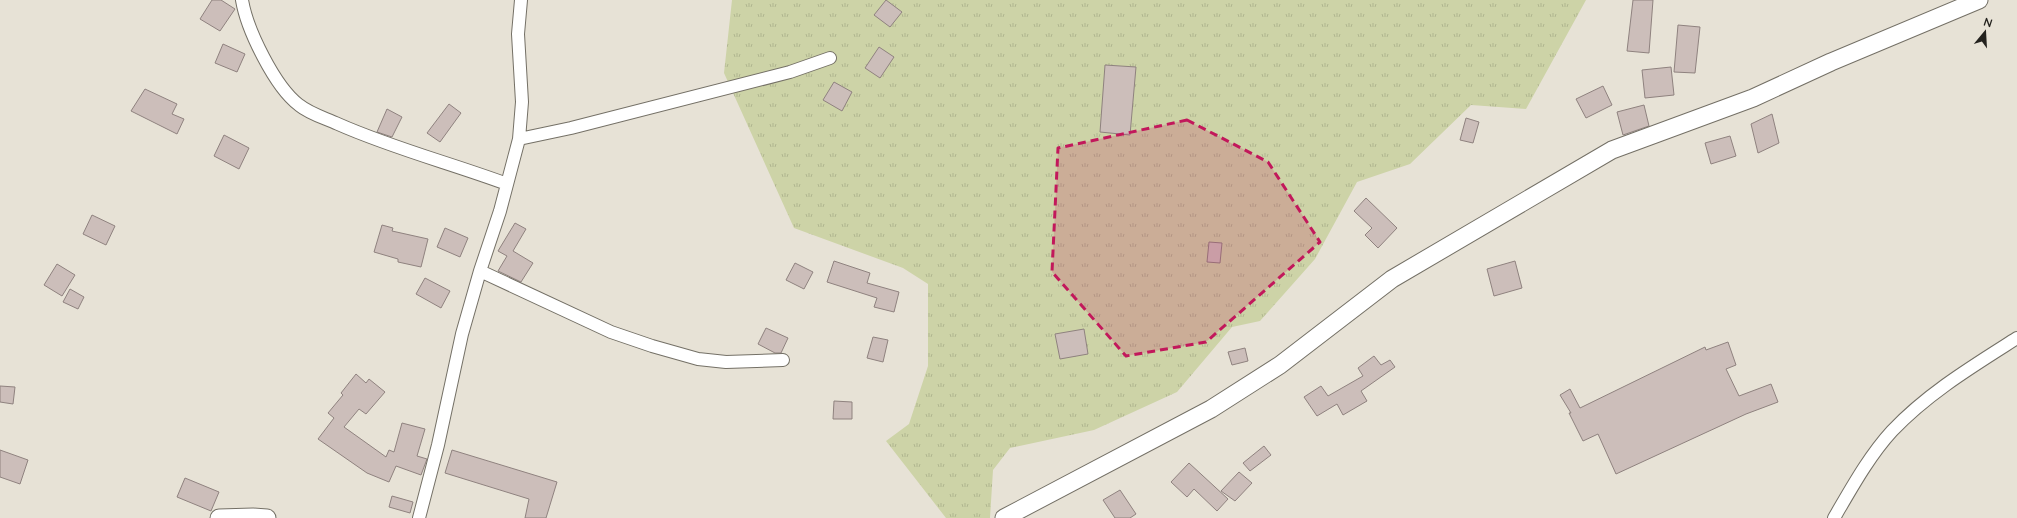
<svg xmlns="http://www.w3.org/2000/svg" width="2017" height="518" font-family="Lato,sans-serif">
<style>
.grass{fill:url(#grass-tufts)}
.building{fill:#ccbeba;stroke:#8f827f}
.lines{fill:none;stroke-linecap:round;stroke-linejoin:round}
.street-casing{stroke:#747066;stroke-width:14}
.secondary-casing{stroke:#747066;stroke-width:19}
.street{stroke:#fff;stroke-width:12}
.secondary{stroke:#fff;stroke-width:17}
.marked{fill:#c2185b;fill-opacity:0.2;stroke:#c2185b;stroke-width:3;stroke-dasharray:8 5;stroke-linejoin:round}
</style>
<defs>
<pattern id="grass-tufts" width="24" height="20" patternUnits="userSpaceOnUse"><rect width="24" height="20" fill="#cdd3a7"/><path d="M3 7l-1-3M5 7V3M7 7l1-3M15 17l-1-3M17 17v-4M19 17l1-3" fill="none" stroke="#b0b58f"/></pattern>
</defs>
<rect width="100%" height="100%" fill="#e7e2d6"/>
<path class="grass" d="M732,0H1586L1526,109L1471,105L1410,164L1357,182L1315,259L1260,321L1232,327L1177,392L1094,430L1010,448L993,470L990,518H946L886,441L909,424L928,366V284L903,268L794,228L724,73Z"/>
<path class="building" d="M212,0H221L235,9L220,31L200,19Z
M886,0L902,12L890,27L874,15Z
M1633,0H1653L1649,53L1627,51Z
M1678,25L1700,27L1695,73L1674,72Z
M223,44L245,54L237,72L215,63Z
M879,47L894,57L880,78L865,68Z
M1105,65L1136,67L1130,135L1100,132Z
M1671,67L1674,95L1645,98L1642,70Z
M834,82L852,92L842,111L823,100Z
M1603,86L1612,105L1586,118L1576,99Z
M145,89L177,104L172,114L184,119L177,134L131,111Z
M449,104L461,113L440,142L427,133Z
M1644,105L1649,126L1623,135L1617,112Z
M387,109L402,117L392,137L377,132Z
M1772,114L1779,143L1758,153L1751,124Z
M1466,118L1479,122L1473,143L1460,140Z
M224,135L249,148L239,169L214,156Z
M1730,136L1736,156L1711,164L1705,143Z
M1366,198L1397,228L1378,248L1365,235L1372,228L1354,211Z
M92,215L115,226L106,245L83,234Z
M515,223L526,229L513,251L533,263L521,282L498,271L507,256L498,251Z
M382,225L393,228L392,231L428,239L421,267L398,262V259L374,252Z
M445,228L468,238L460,257L437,247Z
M1209,242L1222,243L1220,263L1207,262Z
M834,261L870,273L867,283L899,292L894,312L874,307L877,298L827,282Z
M1515,261L1522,288L1494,296L1487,269Z
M795,263L813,272L804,289L786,280Z
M57,264L75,275L62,296L44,285Z
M425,278L450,291L441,308L416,294Z
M70,289L84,297L78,309L63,302Z
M766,328L788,338L781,353H775L758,344Z
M1084,329L1088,354L1060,359L1055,334Z
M873,337L888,340L883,362L867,358Z
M1728,342L1736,365L1726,369L1739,396L1771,384L1778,402L1746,414L1616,474L1598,434L1583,441L1569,413H1571L1560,395L1570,389L1580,408L1705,347L1706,350Z
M1245,348L1248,361L1232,365L1228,352Z
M1374,356L1381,365L1390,360L1395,367L1361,391L1367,401L1343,415L1337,404L1317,416L1304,397L1321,386L1328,396L1363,376L1358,368Z
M356,374L366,383L369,379L385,392L366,414L359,409L344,427L386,457L389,450L394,452L402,423L425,429L417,456L427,459L421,475L396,466L389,482L367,473L318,439L334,418L328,413L343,395L341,393Z
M0,386L15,387L13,404L0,402Z
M834,401L852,402V419H833Z
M1264,446L1271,455L1250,471L1243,463Z
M0,450L28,460L20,484L0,477Z
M452,450L557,482L546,518H525L529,499L445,473Z
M1189,463L1228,499L1217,511L1194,489L1187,497L1171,482Z
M1239,472L1252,483L1235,501L1221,491Z
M185,478L219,492L211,511L177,497Z
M1120,490L1136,514L1130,518H1115L1103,500Z
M392,496L413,502L410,513L389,507Z"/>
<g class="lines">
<defs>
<path id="street" d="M242,0C247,30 275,87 299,105C310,114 325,118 338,124C392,148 450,163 507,184
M519,139L571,128L790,72L830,58
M480,271L611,332L652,346L698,359L726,362L783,360
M419,518L438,445L462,334L480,271L500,211L519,139L522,102L518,34L521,0
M1834,518C1851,489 1869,456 1892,431C1928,393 1973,366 2017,338"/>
<path id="secondary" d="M219,518L253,517L267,518
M1004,518L1211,409L1280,365L1392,279L1612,150L1753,98L1831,62L1979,0"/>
</defs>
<use href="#street" class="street-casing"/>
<use href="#secondary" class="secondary-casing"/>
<use href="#street" class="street"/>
<use href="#secondary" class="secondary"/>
</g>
<path class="marked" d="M1187,120L1268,162L1320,242L1206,342L1126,356L1052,272L1058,148Z"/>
<g transform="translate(1985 32) rotate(18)" stroke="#e7e2d6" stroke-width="3" paint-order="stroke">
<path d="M0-3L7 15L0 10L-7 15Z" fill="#24221e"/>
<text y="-6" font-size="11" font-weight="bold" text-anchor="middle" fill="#24221e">N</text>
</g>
</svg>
